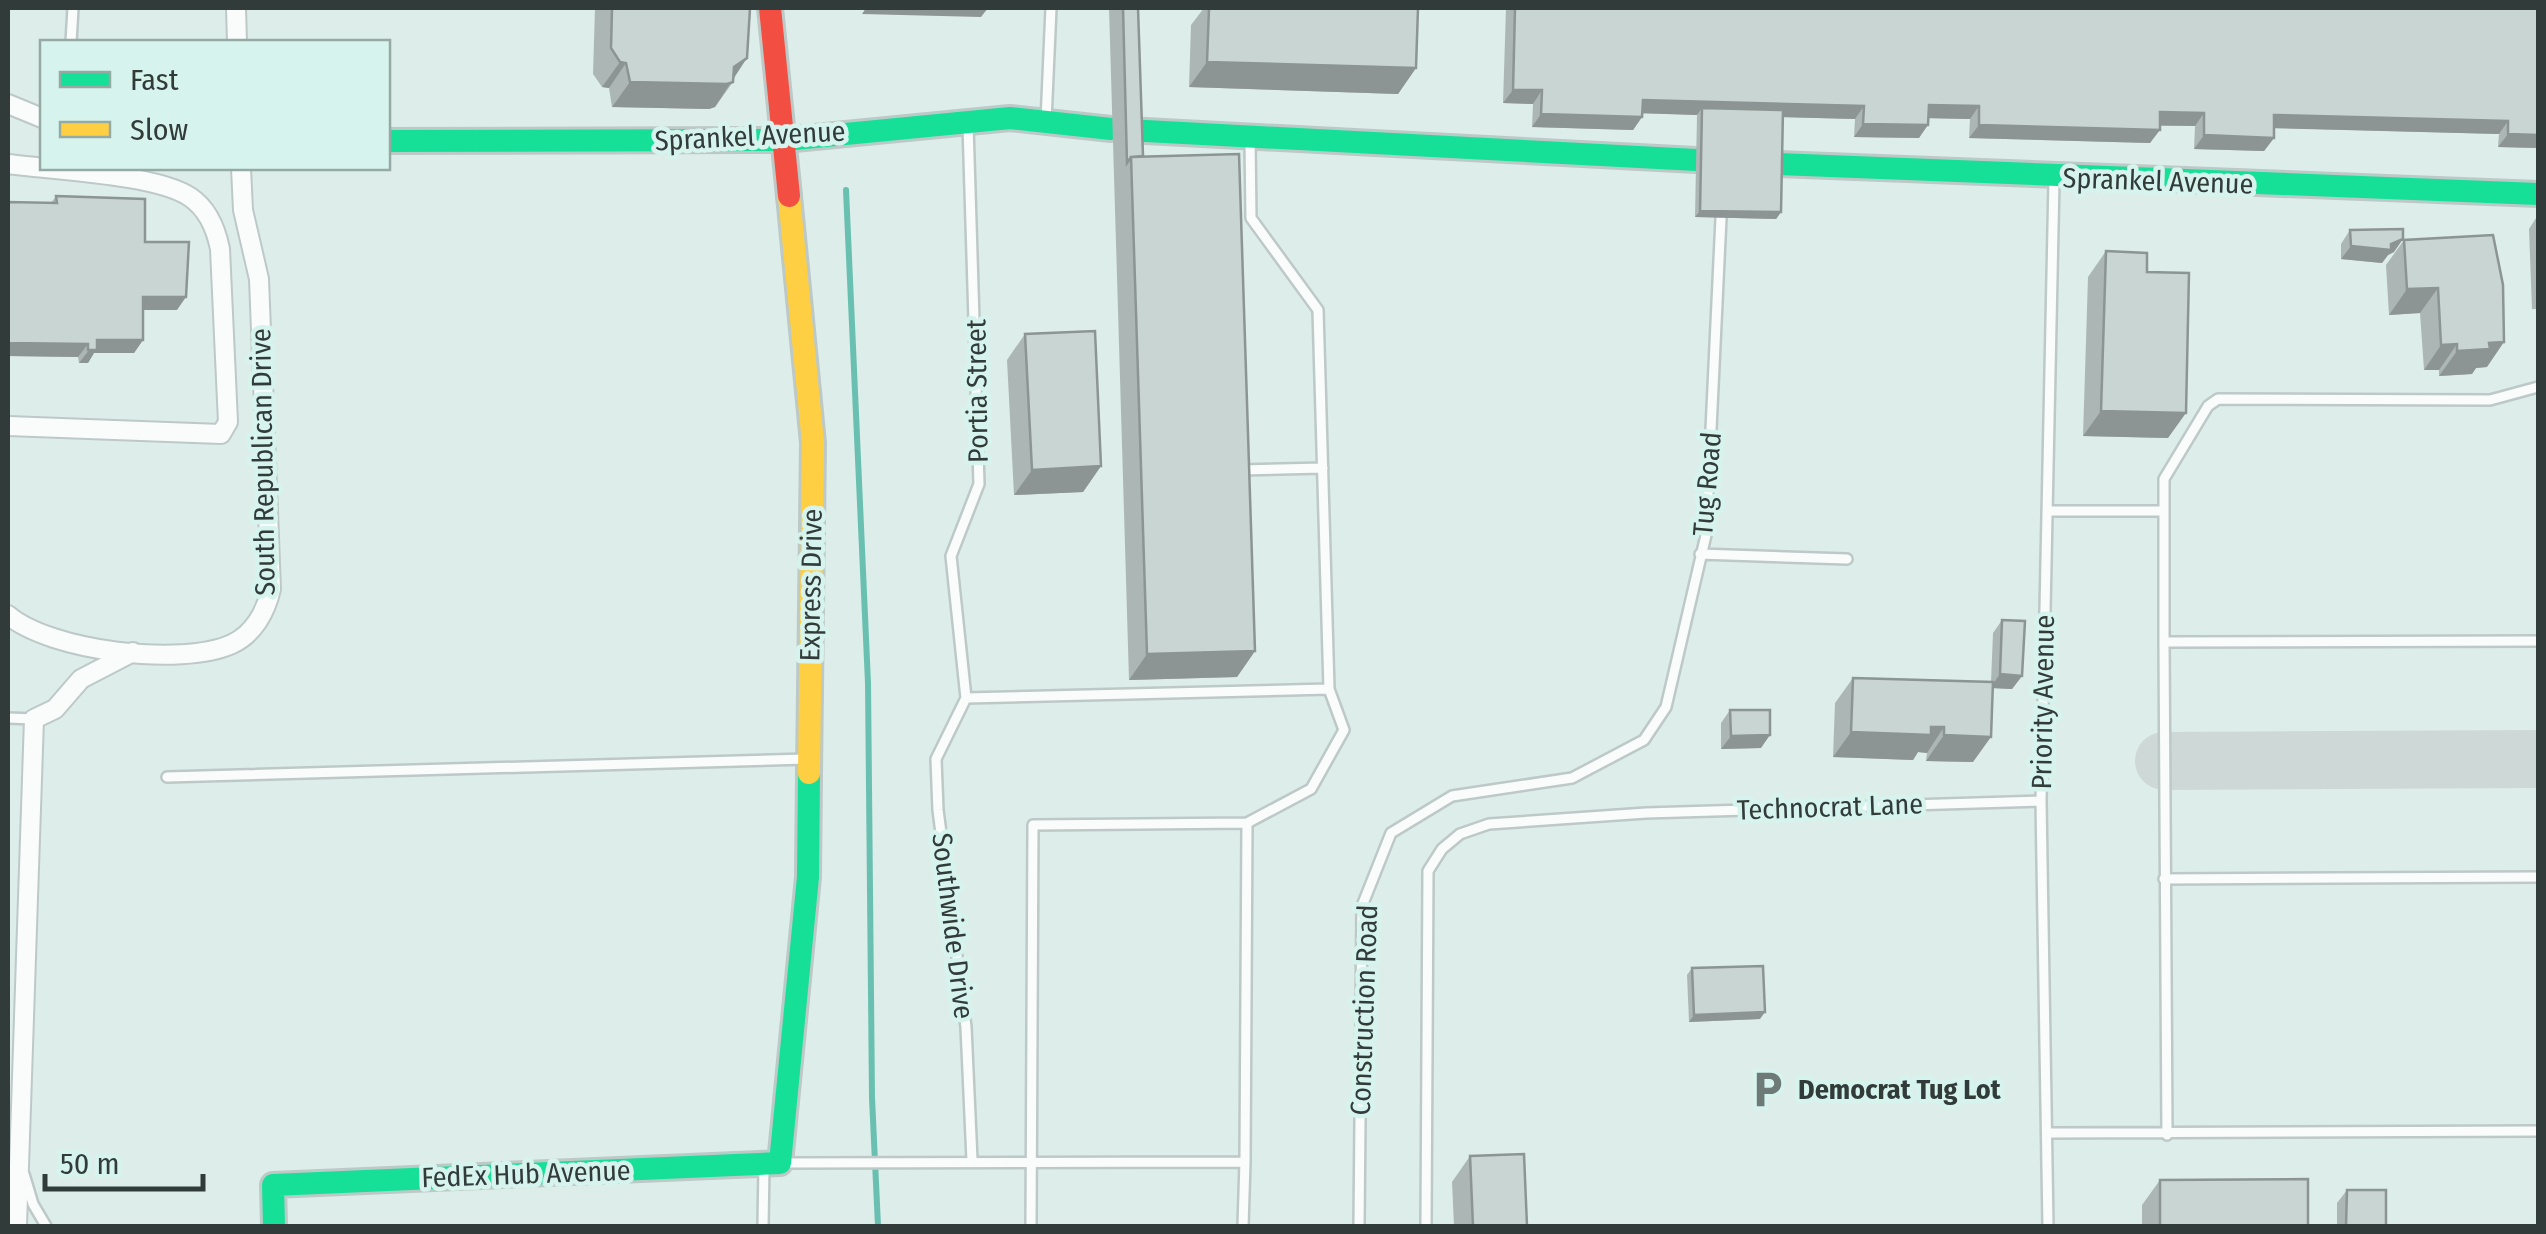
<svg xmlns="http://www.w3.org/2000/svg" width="2546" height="1234" font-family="'Fira Sans Condensed',sans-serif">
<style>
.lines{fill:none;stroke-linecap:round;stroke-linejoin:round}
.stream{stroke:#69c0b1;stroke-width:6}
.taxiway{stroke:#ced8d6;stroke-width:58}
.lane-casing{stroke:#bdc9c7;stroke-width:14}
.street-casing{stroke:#bdc9c7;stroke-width:22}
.fast-casing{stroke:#bdc9c7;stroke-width:28}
.slow-casing{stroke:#bdc9c7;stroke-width:28}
.jam-casing{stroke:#bdc9c7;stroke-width:28}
.lane{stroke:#fafcfc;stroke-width:9}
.street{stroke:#fafcfc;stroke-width:18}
.fast{stroke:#16e098;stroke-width:22}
.slow{stroke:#ffcf43;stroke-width:22}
.jam{stroke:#f24e42;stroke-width:22}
.wall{fill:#acb7b5}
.shaded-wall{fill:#8c9593}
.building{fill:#c8d5d2;stroke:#8c9593;stroke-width:2.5}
.labels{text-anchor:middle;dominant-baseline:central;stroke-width:9;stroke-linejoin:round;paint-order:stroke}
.street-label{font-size:28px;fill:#313c3a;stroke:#d7f3ed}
.poi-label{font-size:28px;font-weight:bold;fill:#313c3a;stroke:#d7f3ed;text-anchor:start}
</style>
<rect width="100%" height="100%" fill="#ddedea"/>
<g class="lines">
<path class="stream" d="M846,190L868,683L872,1098L878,1226"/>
<path class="taxiway" d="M2164,761L2538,759"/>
<defs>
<path id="lane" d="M71,42L73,8
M1046,121L1051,8
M968,125L979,484L951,556L966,698L1329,689L1318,310L1251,218L1250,141
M2538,387L2490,400L2218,399L2208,406L2164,479V642L2538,641
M1240,470L1323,468
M2047,511H2163
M1700,554L1847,559
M2164,642L2167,1135
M966,698L936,759L938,810L966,1027L972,1160
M8,718L34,719
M167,777L806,759
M2164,879L2538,877
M2047,1133L2538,1131
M1245,1162L1247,823
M783,1163L1245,1162L1243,1226
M24,1174L33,1204L46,1226
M763,1226L764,1166
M1031,1226L1033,825L1247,823L1311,789L1344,730L1329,689
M1359,1226L1362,906L1391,833L1452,796L1572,778L1644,740L1666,707L1706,535L1721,218
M1426,1226L1428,871L1442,849L1460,834L1489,824L1646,813L2041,801
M2048,1226L2041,801L2054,180"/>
<path id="street" d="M236,8L237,42
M8,104L42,118
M8,164C51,170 157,174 190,197C208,209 216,229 220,249L228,422L221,434L8,426
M8,615C50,651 182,667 232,644C254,634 266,611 271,589L259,279L243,210L241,168
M17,1226L34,719L55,709L81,679L133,652"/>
<path id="fast" d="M1127,130L1696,160
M388,141L784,140L1010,118L1111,129
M1778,164L2538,194
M274,1226L273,1185L780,1163L808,877L809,773"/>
<path id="slow" d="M789,196L813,443L809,773"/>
<path id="jam" d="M770,8L789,196"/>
</defs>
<use href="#lane" class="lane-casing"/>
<use href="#street" class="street-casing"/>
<use href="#fast" class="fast-casing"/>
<use href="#slow" class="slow-casing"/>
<use href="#jam" class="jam-casing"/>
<use href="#lane" class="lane"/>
<use href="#street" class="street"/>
<use href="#fast" class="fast"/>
<use href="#slow" class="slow"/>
<use href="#jam" class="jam"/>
</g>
<path class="wall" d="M595,8H750L733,82L715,107L709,109L612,107L609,88L602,87L593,74Z
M1109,8H1138L1143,156L1255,651L1237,677L1129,680Z
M1204,8H1418L1416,68L1398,94L1189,87L1191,25Z
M1506,8H2538V148L2498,147L2499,134L2274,128V138L2264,151L2194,149L2195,126H2160L2150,143L1969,138L1970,119L1929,118L1919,138L1854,137L1855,119L1783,117L1781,212L1776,219L1695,217L1697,115L1642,113V117L1633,130L1532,127L1533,104L1503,103Z
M56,196L145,242L177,310H143V340L134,353H94L88,363H79L78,357L8,356V202L51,203Z
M2538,215V309H2532L2529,229Z
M2350,230L2394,252L2388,255L2382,263L2341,259V244Z
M2493,235L2487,367L2476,368L2472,374L2439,376V370H2424L2420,313L2389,315L2386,265L2404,240Z
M2106,251L2147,272L2168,438L2083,436L2088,277Z
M1025,334L1101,466L1083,492L1014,495L1007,360Z
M2002,620L2022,676L2012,689L1993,688L1973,762L1926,761L1927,753L1918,752L1913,760L1833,757L1835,703L1853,678L1991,682L1993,633Z
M1730,710L1761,748L1721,749V723Z
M1692,968L1760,1019L1689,1022L1687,975Z
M1470,1156L1527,1226H1454L1452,1182Z
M2160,1180L2308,1226H2142V1205Z
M2347,1190L2386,1226H2337V1203Z"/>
<path class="shaded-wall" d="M866,8H988L981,17L862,14Z
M747,58L715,107L709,109L612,107L630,82L734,67Z
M620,62L626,63L609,88L602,87Z
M1207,62L1416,68L1398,94L1189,87Z
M1513,90H1542L1533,104L1503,103Z
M1643,100L1864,106L1855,119L1701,115L1702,108L1697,115L1634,113Z
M1929,105L1979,106L1970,119L1920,118Z
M2160,112L2204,113L2195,126L2151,125Z
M1541,114L1642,117L1633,130L1532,127Z
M2274,115L2508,121L2499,134L2265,128Z
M1863,124L1928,125L1919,138L1854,137Z
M1979,125L2160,130L2150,143L1969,138Z
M2508,134L2538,135V148L2498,147Z
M2204,135L2274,138L2264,151L2194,149Z
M1700,211L1781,212L1776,219L1695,217Z
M2403,239L2394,252L2388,255L2382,263L2341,259L2351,246L2391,244Z
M2438,288L2420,313L2389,315L2407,289Z
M143,297H186L177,310H134Z
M97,340H143L134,353H94L88,363H79Z
M2504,342L2487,367L2476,368L2472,374L2439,376L2457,351L2489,343Z
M8,343L88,344L78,357L8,356Z
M2457,344L2439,370H2424L2441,345Z
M2101,411L2186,413L2168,438L2083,436Z
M1101,466L1083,492L1014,495L1032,470Z
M1255,651L1237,677L1129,680L1147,654Z
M2000,674L2022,676L2012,689L1990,688Z
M1931,727H1944L1927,753L1918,752L1913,760L1833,757L1851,732Z
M1770,735L1761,748L1721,749L1731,736Z
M1944,735L1991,737L1973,762L1926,761Z
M1765,1012L1760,1019L1689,1022L1694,1015Z"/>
<path class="building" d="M612,8H750L747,58L734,67L733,82L727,84L630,82L626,63L620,62L611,48Z
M1123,8H1138L1143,156L1131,157L1127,163Z
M1209,8H1418L1416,68L1207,62Z
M1515,8H2538V135L2508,134V121L2274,115V138L2204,135V113L2160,112V130L1979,125V106L1929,105L1928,125L1863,124L1864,106L1643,100L1642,117L1541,114L1542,90H1513Z
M1702,108L1783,110L1781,212L1700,211Z
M1239,154L1255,651L1147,654L1131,157Z
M56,196L145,199V242H189L186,297H143V340H97V350H88V344L8,343V202L57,203Z
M2403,229V239L2391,244V250L2351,246L2350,230Z
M2493,235L2503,285L2504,342L2489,343L2490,349L2457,351V344L2441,345L2438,288L2407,289L2404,240Z
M2106,251L2147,253V272L2189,273L2186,413L2101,411Z
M1095,331L1101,466L1032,470L1025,334Z
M2002,620L2025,621L2022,676L2000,674Z
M1853,678L1993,682L1991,737L1944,735V727H1931V735L1851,732Z
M1730,710H1770V735L1731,736Z
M1763,966L1765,1012L1694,1015L1692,968Z
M1524,1154L1527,1226H1473L1470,1156Z
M2308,1179V1226H2160V1180Z
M2347,1190H2386V1226H2346Z"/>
<defs>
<symbol id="parking-bare" viewBox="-9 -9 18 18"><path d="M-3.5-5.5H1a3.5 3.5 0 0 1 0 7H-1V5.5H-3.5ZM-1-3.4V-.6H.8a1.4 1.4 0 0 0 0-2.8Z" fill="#6d7a78" stroke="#d7f3ed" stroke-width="2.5" paint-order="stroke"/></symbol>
</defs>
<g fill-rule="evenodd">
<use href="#parking-bare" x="1740" y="1062" width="55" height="55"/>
</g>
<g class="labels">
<g class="street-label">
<text transform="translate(750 136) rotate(-3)">Sprankel Avenue</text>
<text transform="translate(2158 181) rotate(2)">Sprankel Avenue</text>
<text transform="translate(977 391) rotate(-91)">Portia Street</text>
<text transform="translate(263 462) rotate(-91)">South Republican Drive</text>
<text transform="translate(1707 484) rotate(-85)">Tug Road</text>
<text transform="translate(811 585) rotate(-89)">Express Drive</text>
<text transform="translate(2043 702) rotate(-89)">Priority Avenue</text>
<text transform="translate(1830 807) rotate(-2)">Technocrat Lane</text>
<text transform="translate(953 926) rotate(83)">Southwide Drive</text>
<text transform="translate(1364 1010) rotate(-88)">Construction Road</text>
<text transform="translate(526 1174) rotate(-2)">FedEx Hub Avenue</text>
</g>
<g class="poi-label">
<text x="1798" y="1089">Democrat Tug Lot</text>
</g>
</g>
<rect width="2546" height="1234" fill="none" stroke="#313c3a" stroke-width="20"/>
<rect x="40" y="40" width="350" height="130" fill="#d7f3ed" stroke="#95aaa5" stroke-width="2.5"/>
<rect x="60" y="72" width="50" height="15" fill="#16e098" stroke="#95aaa5" stroke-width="2.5"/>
<text x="130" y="90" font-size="30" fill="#313c3a">Fast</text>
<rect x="60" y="122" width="50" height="15" fill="#ffcf43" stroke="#95aaa5" stroke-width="2.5"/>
<text x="130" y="140" font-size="30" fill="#313c3a">Slow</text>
<path d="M45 1174v15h158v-15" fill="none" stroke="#313c3a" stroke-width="5"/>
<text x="60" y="1174" font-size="30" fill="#313c3a" stroke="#d7f3ed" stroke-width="8" paint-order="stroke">50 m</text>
</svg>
